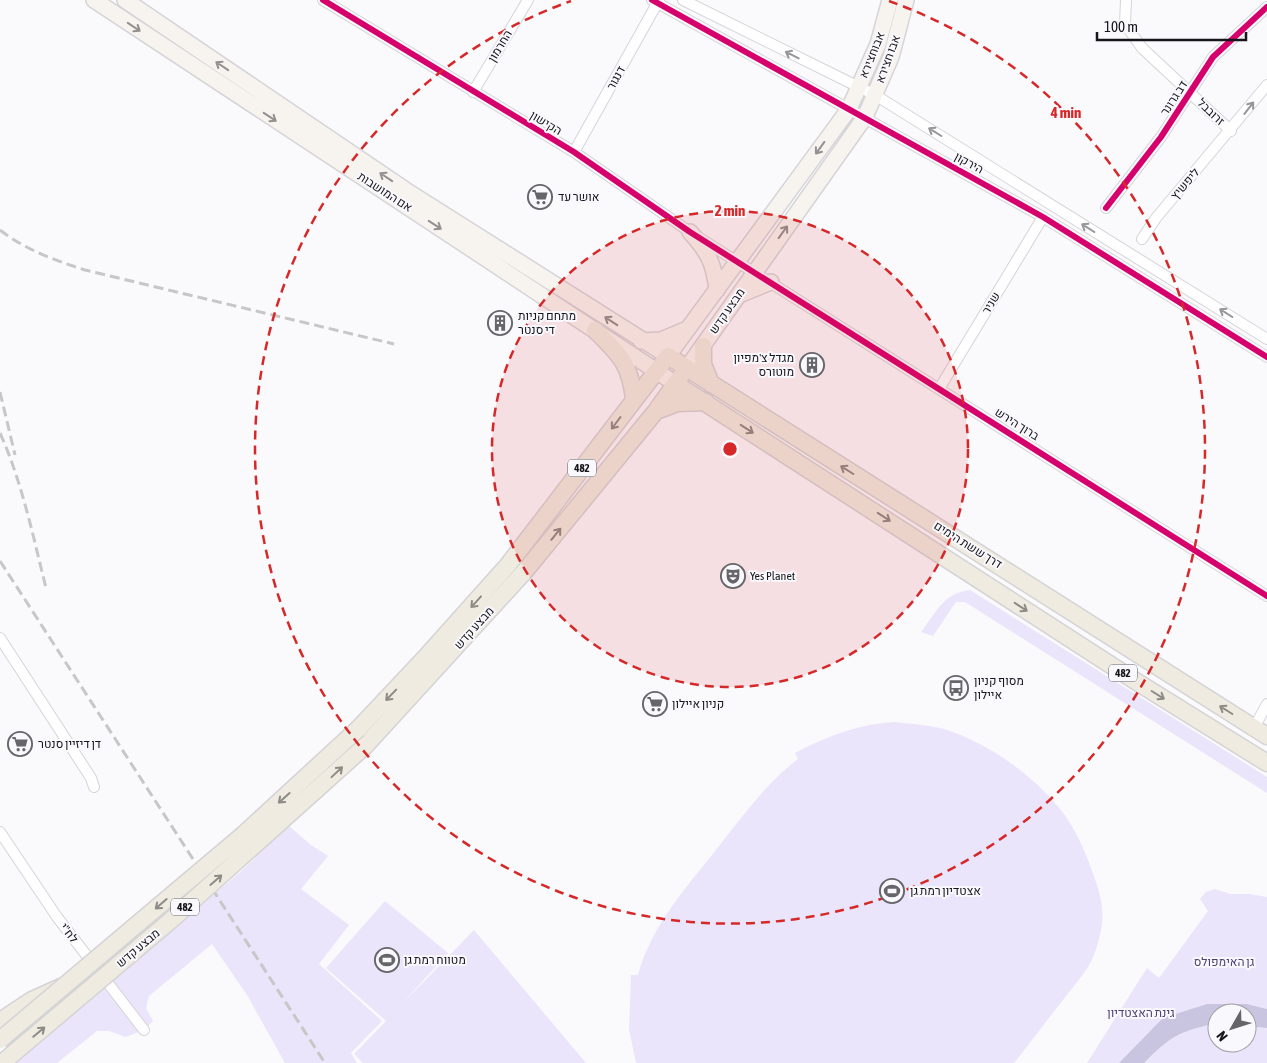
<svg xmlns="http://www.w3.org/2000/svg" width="1267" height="1063" font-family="'Asap Condensed',Heebo,sans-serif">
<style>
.green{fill:#eae5fa}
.water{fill:#c9c4df}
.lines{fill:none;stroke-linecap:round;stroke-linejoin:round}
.street-casing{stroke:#d5d4d8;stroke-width:12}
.secondary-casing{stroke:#d5d4d8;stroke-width:18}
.primary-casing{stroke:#d4d3d5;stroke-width:19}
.street{stroke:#fefeff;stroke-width:10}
.secondary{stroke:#f7f4ef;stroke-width:15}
.primary{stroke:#efebe0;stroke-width:16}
.rail{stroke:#c7c7c7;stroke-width:3;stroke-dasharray:10 5;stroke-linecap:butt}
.primary-bridge-casing{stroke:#d4d3d5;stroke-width:19;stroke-linecap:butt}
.primary-bridge{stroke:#efebe0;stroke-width:16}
.cycleway-casing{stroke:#f9f8fd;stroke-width:9}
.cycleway{stroke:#d6006c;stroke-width:6}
.oneway{stroke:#929090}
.oneway2{stroke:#969698}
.oneway3{stroke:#8e8b87}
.ring{fill:none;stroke:#d62828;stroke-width:2.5;stroke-dasharray:9 6}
.labels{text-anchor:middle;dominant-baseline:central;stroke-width:4;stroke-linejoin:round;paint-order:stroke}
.shield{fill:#f9f8fd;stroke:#5b5a5f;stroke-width:1}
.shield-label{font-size:11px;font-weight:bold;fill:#17161b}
.street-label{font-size:12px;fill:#17161b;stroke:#f9f8fd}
.poi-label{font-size:12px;fill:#17161b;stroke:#f9f8fd;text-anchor:start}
.park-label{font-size:12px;fill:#4f4174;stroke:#f9f8fd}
.centre{fill:#d62828;stroke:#f9f8fd;stroke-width:2.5}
.ring-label{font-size:15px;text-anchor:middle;font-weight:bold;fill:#d62828;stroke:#f9f8fd;stroke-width:4;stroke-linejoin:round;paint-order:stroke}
</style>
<rect width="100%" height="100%" fill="#faf9fc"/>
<path class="green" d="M970,590L1267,777V793L965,602H956L933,636L921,632C936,613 943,593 970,590Z
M895,722C912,724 928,725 944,729C989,743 1036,777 1064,814C1076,831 1084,849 1091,868C1103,901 1107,915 1096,949C1090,969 1075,984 1063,1000C1046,1021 1031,1042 1014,1063H636L629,1029L631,975H638C652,924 687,887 719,846C744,815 766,783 798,759L795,753C828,736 858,724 895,722Z
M289,826L311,845L328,856L301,889L349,925L319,964L382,1021L351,1053L357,1063H285L247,995L212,944L149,996L146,1008L153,1021L144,1030L126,1037L109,1031H97L57,1063H14L239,873Z
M1215,889L1230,894H1249L1267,897V1009L1247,1004H1207L1163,1019L1119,1063H1087L1147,968L1159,978L1208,911L1200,899L1206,892Z
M385,901L448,953L402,1004L474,930L586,1063H363L354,1054L386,1021L326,968Z
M1217,1023V1043H1247V1026L1267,1028V1063H1144C1172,1035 1178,1032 1217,1023Z"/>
<path class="water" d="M1207,1004H1247L1267,1009V1028L1247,1026V1013H1217V1023C1178,1032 1172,1035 1144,1063H1119L1163,1018Z"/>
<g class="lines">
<defs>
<path id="street" d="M323,0L574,152L690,232L1267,596
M652,0L1043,217L1267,357
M683,0L875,95L1267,339
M1126,0L1125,24L1142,48L1231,131
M473,92L528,0
M574,152L659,0
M1106,208L1161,137L1213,57L1267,7
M1142,239L1156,218L1267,85
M939,389L1043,217
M0,638L91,778L94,787
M1254,728L1267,704
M0,832L57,917L144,1030"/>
<path id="secondary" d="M94,0L676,384
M125,0L407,191L668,356L849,109L878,44L890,0
M690,232C708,252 714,263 717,290
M739,295L771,282
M641,341L661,340L685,330
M687,368L865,117L891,57L906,0"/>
<path id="primary" d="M595,330C619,354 630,363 634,399
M703,346V364L711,384
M676,384L1137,682L1267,763
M656,411L677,403L706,402
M358,729L423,660L508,565L668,356L1267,736
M365,746L525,571L656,411L681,376
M0,1021L32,1000L61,987"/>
</defs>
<use href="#street" class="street-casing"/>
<use href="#secondary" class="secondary-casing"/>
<use href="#primary" class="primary-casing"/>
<use href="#street" class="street"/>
<use href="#secondary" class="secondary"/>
<use href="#primary" class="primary"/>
<path class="rail" d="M0,230C26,250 54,260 85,270L394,344
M0,392L15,455
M0,433C22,482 33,536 46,588
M0,561L325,1063"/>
<defs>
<path id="primary-bridge" d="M0,1040L244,834L358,729
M2,1063L170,921L365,746"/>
</defs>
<use href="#primary-bridge" class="primary-bridge-casing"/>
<use href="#primary-bridge" class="primary-bridge"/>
<defs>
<path id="cycleway" d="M323,0L574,152L690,232L1267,596
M652,0L1043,217L1267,357
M1106,208L1161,137L1213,57L1267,7"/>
</defs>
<use href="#cycleway" class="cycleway-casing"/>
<use href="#cycleway" class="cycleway"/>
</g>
<defs><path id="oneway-shaft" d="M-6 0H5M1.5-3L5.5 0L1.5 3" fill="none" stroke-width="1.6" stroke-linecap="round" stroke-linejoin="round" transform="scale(1.25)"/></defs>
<g class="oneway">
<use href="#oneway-shaft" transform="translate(134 27) rotate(34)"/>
<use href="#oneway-shaft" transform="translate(222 66) rotate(-146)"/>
<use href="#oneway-shaft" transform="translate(270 117) rotate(33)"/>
<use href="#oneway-shaft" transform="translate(820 148) rotate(126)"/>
<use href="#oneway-shaft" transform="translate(386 177) rotate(-146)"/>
<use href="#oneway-shaft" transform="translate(435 225) rotate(33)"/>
<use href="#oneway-shaft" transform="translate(783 232) rotate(-54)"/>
<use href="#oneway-shaft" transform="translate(611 321) rotate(-147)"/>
</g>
<g class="oneway2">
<use href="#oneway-shaft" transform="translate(792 55) rotate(-153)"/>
<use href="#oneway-shaft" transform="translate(1249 108) rotate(-52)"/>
<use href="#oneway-shaft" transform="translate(935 132) rotate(-148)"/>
<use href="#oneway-shaft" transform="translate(1088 228) rotate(-148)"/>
<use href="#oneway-shaft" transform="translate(1226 313) rotate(-148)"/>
</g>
<g class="oneway3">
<use href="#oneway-shaft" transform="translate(616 423) rotate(127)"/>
<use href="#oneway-shaft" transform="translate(747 429) rotate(33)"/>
<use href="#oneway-shaft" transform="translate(847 470) rotate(-148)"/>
<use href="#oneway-shaft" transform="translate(884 517) rotate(33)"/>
<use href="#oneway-shaft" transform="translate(556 534) rotate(-51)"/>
<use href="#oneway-shaft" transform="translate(476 602) rotate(132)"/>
<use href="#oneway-shaft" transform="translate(1021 607) rotate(33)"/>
<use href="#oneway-shaft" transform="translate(391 695) rotate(134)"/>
<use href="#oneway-shaft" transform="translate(1158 695) rotate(32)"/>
<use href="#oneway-shaft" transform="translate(1226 710) rotate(-148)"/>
<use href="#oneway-shaft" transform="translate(337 772) rotate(-43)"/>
<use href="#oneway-shaft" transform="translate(284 798) rotate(138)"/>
<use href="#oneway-shaft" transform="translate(216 880) rotate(-41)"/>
<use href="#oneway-shaft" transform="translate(161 904) rotate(139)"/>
<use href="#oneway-shaft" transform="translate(39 1032) rotate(-40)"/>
</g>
<circle cx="730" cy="449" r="238" fill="#d62828" fill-opacity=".12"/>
<g class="ring">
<circle cx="730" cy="449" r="238"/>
<path d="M889 1A475 475 0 1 1 571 1"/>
</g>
<defs>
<symbol id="supermarket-ring" viewBox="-11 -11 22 22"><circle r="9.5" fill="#f9f8fd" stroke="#66656a" stroke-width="1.5"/><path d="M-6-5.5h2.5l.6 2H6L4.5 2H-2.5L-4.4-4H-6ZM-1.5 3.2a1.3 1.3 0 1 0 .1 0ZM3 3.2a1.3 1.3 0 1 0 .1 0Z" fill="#66656a"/></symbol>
<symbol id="building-ring" viewBox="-11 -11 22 22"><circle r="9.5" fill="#f9f8fd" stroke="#66656a" stroke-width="1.5"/><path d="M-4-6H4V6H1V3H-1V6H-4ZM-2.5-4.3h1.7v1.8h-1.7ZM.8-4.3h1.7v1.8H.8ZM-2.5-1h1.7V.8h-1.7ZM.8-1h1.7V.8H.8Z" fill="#66656a"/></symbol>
<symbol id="theatre-ring" viewBox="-11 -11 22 22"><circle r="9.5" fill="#f9f8fd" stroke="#66656a" stroke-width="1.5"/><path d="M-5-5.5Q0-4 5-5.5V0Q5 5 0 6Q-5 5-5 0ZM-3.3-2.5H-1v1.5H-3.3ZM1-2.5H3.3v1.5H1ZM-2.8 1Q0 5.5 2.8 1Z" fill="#66656a"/></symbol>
<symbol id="bus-ring" viewBox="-11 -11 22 22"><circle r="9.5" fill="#f9f8fd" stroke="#66656a" stroke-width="1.5"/><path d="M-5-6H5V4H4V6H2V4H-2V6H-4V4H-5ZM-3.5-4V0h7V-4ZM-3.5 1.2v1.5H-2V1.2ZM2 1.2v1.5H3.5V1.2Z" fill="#66656a"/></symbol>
<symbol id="stadium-ring" viewBox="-11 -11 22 22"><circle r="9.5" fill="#f9f8fd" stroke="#66656a" stroke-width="1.5"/><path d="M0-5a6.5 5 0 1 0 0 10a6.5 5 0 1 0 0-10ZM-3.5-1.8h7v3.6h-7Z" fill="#66656a"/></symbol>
</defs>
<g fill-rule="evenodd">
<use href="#supermarket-ring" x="526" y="183" width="28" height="28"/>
<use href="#building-ring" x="486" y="309" width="28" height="28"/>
<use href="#building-ring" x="798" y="351" width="28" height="28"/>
<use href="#theatre-ring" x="719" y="562" width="28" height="28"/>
<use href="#bus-ring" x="942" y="674" width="28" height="28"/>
<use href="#supermarket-ring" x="641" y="690" width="28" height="28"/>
<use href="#supermarket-ring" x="6" y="730" width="28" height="28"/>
<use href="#stadium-ring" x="878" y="877" width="28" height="28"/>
<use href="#stadium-ring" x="373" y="946" width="28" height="28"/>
</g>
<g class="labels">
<g class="shield">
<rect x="568" y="459.5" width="28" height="17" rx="4"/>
<rect x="1109" y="664.5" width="28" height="17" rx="4"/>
<rect x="171" y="898.5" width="28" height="17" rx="4"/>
</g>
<g class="shield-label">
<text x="582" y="468">482</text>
<text x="1123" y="673">482</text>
<text x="185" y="907">482</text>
</g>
<g class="street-label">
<text transform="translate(500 46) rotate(-59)">החרמון</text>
<text transform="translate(872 55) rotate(-68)">אבוחצירא</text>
<text transform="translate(888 59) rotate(-70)">אבו חצירא</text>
<text transform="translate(616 78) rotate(-61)">דנגור</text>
<text transform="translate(1174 98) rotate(-57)">דב גרונר</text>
<text transform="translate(1211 112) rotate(44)">זרובבל</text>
<text transform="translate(546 123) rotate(31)">הקישון</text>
<text transform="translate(969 163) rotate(29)">הירקון</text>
<text transform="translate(1185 184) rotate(-49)">ליפשיץ</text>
<text transform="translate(385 192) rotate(33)">אם המושבות</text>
<text transform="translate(991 303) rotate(-59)">שניר</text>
<text transform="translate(727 311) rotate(-55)">מבצע קדש</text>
<text transform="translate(1017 424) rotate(32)">ברוך הירש</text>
<text transform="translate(968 545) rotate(32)">דרך ששת הימים</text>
<text transform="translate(474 628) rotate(-48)">מבצע קדש</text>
<text transform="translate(69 933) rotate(52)">לח"י</text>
<text transform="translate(138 948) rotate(-40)">מבצע קדש</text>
</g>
<g class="poi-label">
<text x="558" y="197">אושר עד</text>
<text x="518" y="316">מתחם קניות<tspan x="518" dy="14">די סנטר</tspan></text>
<text x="794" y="358" text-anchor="end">מגדל צ'מפיון<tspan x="794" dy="14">מוטורס</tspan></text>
<text x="750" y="576">Yes Planet</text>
<text x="974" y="681">מסוף קניון<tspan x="974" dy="14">איילון</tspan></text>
<text x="672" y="704">קניון איילון</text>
<text x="38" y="744">דן דיזיין סנטר</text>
<text x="910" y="891">אצטדיון רמת גן</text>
<text x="404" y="960">מטווח רמת גן</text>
</g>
<g class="park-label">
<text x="1224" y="962">גן האימפולס</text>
<text x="1141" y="1013">גינת האצטדיון</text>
</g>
</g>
<circle cx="730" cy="449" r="8" class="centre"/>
<g class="ring-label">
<text x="1066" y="118">4 min</text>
<text x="730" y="216">2 min</text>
</g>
<g transform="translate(1232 1028) rotate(231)"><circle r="24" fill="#f9f8fd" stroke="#9f9ea3"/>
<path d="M0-4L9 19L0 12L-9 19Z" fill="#66656a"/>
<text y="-8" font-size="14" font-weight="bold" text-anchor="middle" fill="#17161b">N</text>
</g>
<path d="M1097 32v8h149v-8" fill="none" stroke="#17161b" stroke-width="2.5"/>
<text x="1104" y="32" font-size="15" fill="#17161b" stroke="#f9f8fd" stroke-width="4" paint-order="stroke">100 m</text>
</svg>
